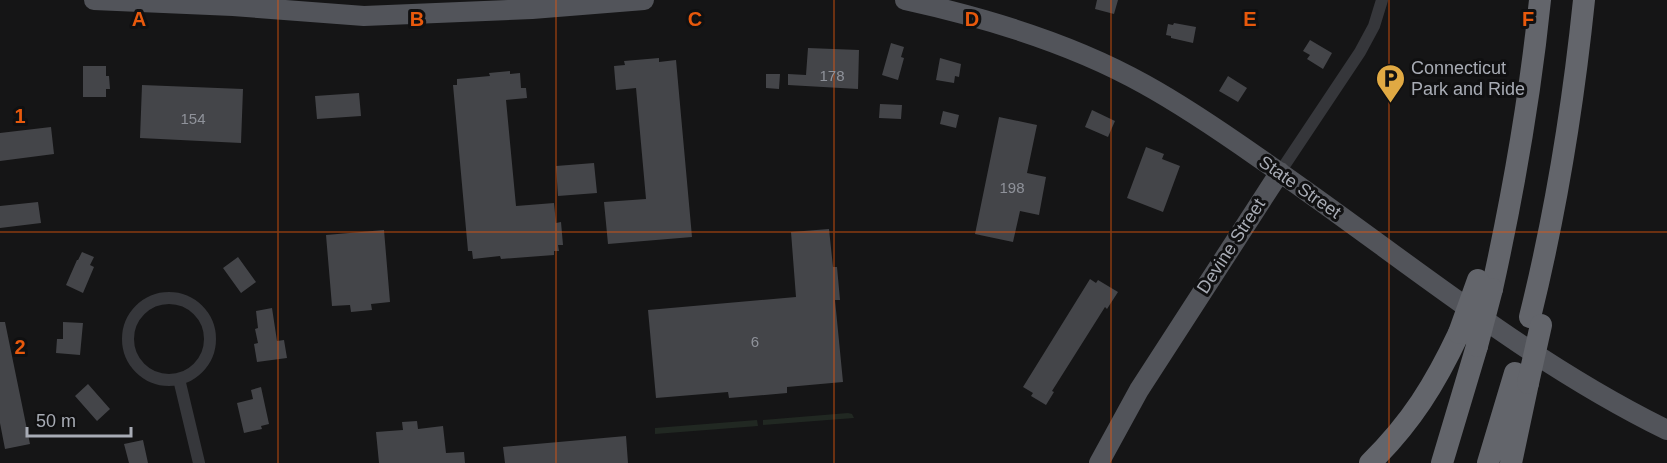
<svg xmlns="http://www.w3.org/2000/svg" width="1667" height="463" font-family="Helvetica,sans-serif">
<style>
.green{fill:#212822}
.building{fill:#444549}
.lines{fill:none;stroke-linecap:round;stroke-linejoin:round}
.minor{stroke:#36373b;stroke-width:12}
.primary{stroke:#52545a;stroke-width:20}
.motorway{stroke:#63656b;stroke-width:22}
.motorway-bridge{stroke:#63656b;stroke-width:22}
.grid{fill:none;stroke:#e8590c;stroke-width:1.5;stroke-opacity:0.55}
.labels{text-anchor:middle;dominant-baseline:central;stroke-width:6;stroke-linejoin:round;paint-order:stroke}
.number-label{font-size:15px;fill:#8f929a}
.poi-label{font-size:18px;fill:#a8acb5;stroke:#101011;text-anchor:start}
.street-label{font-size:18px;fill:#a8acb5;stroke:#101011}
.grid-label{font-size:20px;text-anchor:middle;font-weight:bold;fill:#e8590c;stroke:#101011;stroke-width:6;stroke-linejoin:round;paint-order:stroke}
</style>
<rect width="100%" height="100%" fill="#151516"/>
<path class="green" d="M848,413L852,414L854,418L763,425V420Z
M757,420L758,426L655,434V428Z"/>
<path class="building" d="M1097,0H1118L1114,14L1095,9Z
M1174,23L1196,27L1193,43L1171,38V36L1166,35L1168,24L1173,25Z
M1310,40L1332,53L1323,69L1307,59L1310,55L1303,51Z
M891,43L904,47L901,57L904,58L898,80L882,75Z
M808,48L859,50L858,89L788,85V74L806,75Z
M659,58V62L676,60L692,237L608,244L604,202L646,199L636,88L616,90L614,66L625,65L624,61Z
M940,58L961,64L959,77L955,76L954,83L936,80Z
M83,66H106V76H109L110,89H106V97H83Z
M510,71V74L520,73L521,88H526L527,98L506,100L516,206L554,203L556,223L561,222L563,245H558L559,251H554V255L501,259L500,256L473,259L472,251H468L453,85H457V79L490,76L489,73Z
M766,74H780L779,89L766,88Z
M1228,76L1247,88L1238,102L1219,91Z
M142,85L243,89L241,143L140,138Z
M359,93L361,116L317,119L315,96Z
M880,104L902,105L901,119L879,118Z
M1092,110L1115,121L1108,137L1085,127Z
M943,111L959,115L956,128L940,124Z
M999,117L1037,125L1027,173L1046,177L1039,215L1020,211L1013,242L975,234Z
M51,127L54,154L0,161V133Z
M1146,147L1164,154L1162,159L1180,166L1163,212L1127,198Z
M594,163L597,193L558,196L556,166Z
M38,202L41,223L0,228V206Z
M829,229L833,267H837L840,300H835L843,382L787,387V393L729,398L728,392L656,398L648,310L796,297L791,232Z
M384,230L390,302L371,304L372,310L351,312L350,305L332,306L326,235Z
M82,252L94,257L90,265L94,267L83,293L66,285L77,260H78Z
M238,257L256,282L241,293L223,268Z
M1090,279L1096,283L1098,280L1118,292L1107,309L1105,307L1052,391L1054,392L1046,405L1031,396L1033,393L1023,387Z
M272,308L277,341L284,340L287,358L257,362L254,344L258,343L255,329L258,328L256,311Z
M0,322H5L30,444L5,449L0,423Z
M63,322L83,323L80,355L56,353L57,339H63Z
M88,384L110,409L97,421L75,396Z
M261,387L269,424L261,426L262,429L244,433L237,403L253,399L251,390Z
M417,421L418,429L443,426L446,453L464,452L465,463H379L376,432L403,430L402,422Z
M626,436L628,463H505L503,447Z
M143,440L148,463H129L124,444Z"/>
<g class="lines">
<path class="minor" d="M1280,172L1360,52L1374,26L1382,0
M128 339a41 41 0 1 1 82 0a41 41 0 1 1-82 0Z
M179,379L199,463"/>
<path class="primary" d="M94,0L233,6L364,16L532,9L644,0
M905,0C987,18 1071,43 1144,84C1184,106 1222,132 1259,158C1394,250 1520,358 1667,430
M1099,463L1139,390L1280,172"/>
<path class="motorway" d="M1492,289C1513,194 1530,98 1540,0
M1530,317C1556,212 1573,107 1584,0
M1370,463C1411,423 1435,384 1459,333
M1442,463L1477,346
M1488,463L1515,373
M1511,463L1528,383"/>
<path class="motorway-bridge" d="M1459,333L1478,280
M1477,346L1492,289
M1528,383L1541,325"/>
</g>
<path class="grid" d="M278,0V463M556,0V463M834,0V463M1111,0V463M1389,0V463M0,232H1667"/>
<defs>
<symbol id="parking-pin" viewBox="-11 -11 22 30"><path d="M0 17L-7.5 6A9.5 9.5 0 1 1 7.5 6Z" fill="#e0a943" stroke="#101011"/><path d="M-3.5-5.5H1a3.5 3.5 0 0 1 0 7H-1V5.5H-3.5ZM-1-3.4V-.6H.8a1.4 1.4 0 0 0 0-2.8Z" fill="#111"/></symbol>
</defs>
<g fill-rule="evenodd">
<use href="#parking-pin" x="1374" y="62" width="33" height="45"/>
</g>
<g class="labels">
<g class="number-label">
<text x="832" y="75">178</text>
<text x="193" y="118">154</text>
<text x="1012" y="187">198</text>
<text x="755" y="341">6</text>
</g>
<g class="poi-label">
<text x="1411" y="68">Connecticut<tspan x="1411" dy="21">Park and Ride</tspan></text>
</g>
<g class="street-label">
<text transform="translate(1300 187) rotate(35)">State Street</text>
<text transform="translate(1231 246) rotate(-57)">Devine Street</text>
</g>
</g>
<g class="grid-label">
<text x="139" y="26">A</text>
<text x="417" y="26">B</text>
<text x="695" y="26">C</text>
<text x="972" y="26">D</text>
<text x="1250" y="26">E</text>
<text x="1528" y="26">F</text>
<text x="20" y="123">1</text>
<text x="20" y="354">2</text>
</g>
<path d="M27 427v9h104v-9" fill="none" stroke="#a8acb5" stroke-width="3"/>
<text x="36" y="427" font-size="18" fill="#a8acb5" stroke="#101011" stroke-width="4.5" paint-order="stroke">50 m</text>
</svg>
